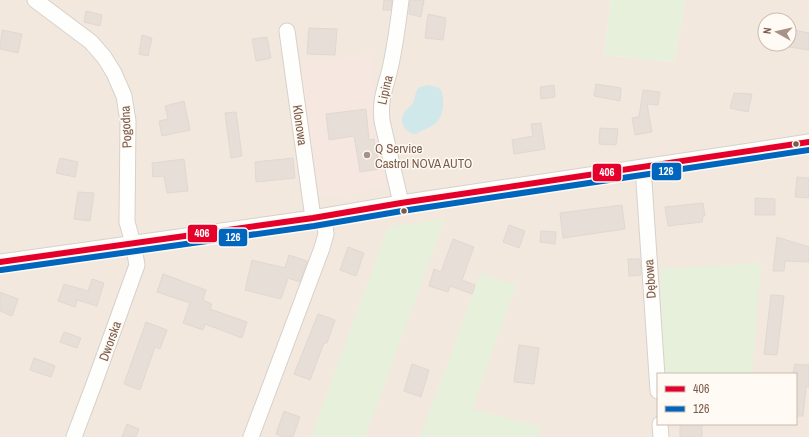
<svg xmlns="http://www.w3.org/2000/svg" width="809" height="437" font-family="'Archivo Narrow',sans-serif">
<style>
.residential{fill:#f2e8de;fill-rule:evenodd}
.commercial{fill:#f6e8e1}
.green{fill:#e7f0db}
.water{fill:#d0e8ea}
.building{fill:#e6ded7;stroke:#e2d8d2}
.lines{fill:none;stroke-linecap:round;stroke-linejoin:round}
.minor-casing{stroke:#d7d1cb;stroke-width:17}
.minor{stroke:#fefefd;stroke-width:15}
.bus-1-casing{stroke:#fffaf3;stroke-width:9}
.bus-2-casing{stroke:#fffaf3;stroke-width:9}
.bus-1{stroke:#e4002b;stroke-width:6}
.bus-2{stroke:#0065bd;stroke-width:6}
.bus-dot{fill:#7a5c4d;stroke:#fffaf3;stroke-width:1.5}
.poi-dot{fill:#a69286;stroke:#fffaf3;stroke-width:1.5}
.labels{text-anchor:middle;dominant-baseline:central;stroke-width:3;stroke-linejoin:round;paint-order:stroke}
.street-label{font-size:13px;fill:#7a5c4d;stroke:#fffaf3}
.poi-label{font-size:13px;fill:#7a5c4d;stroke:#fffaf3;text-anchor:start}
.line-badge{stroke:#fffaf3;stroke-width:1.5}
.badge-label{font-size:11px;text-anchor:middle;font-weight:bold;fill:#fff}
</style>
<rect width="100%" height="100%" fill="#f9f5f0"/>
<path class="residential" d="M0,0H611L604,55L674,62L685,0H809V437H0ZM765,20H789V44H765ZM658,374H796V424H658Z"/>
<path class="commercial" d="M373,54L374,99L391,187L315,198L297,64Z"/>
<path class="green" d="M611,0H685L674,62L604,55Z
M445,219L365,437H311L388,227Z
M761,263L752,374H665L660,269Z
M481,273L516,285L472,409L542,427L538,437H420Z"/>
<path class="water" d="M427,85L437,87L441,90C445,99 444,116 436,123C430,128 422,130 416,134C406,134 398,122 404,113C406,109 411,107 413,103C415,98 415,93 418,88Z"/>
<path class="building" d="M384,0H392L391,10H383Z
M410,0H424L421,17L409,14Z
M86,11L102,15L100,26L84,22Z
M428,14L446,18L443,40L425,38Z
M309,28L337,29L335,55L307,54Z
M789,29L809,33V50L789,47Z
M2,30L22,34L18,53L0,49Z
M142,35L152,38L148,56L139,54Z
M267,37L271,58L256,61L252,39Z
M596,84L621,88L620,101L594,96Z
M554,85L555,97L541,99L540,87Z
M643,90L660,92L658,105L647,104L652,132L635,135L632,118L639,117Z
M734,93L752,94L748,112L730,108Z
M184,101L190,130L162,136L159,121L168,119L165,106Z
M366,109L369,140L374,139L380,169L360,172L354,136L329,140L326,114Z
M236,112L242,156L231,158L225,113Z
M541,123L545,149L514,154L512,140L533,136L531,124Z
M600,128L618,129L616,145L599,144Z
M60,158L78,162L75,177L56,173Z
M293,158L295,178L256,182L255,162Z
M184,159L188,191L167,193L164,176L153,177L152,163Z
M797,177L809,178V198L795,197Z
M78,192L94,193L90,221L74,219Z
M755,198L775,199V215H755Z
M703,203L705,216H703L702,222L668,226L665,207Z
M622,205L625,229L563,238L560,213Z
M509,225L525,231L519,248L503,242Z
M541,231L556,232L555,244L540,242Z
M777,237L809,247V262L785,261L784,271H773Z
M453,239L474,247L462,280L475,285L472,294L450,286L448,292L429,286L434,269L441,272Z
M348,247L364,253L356,276L340,270Z
M289,255L307,261L300,282L288,278L281,299L245,290L252,260L285,268Z
M628,259H640L641,275L629,276Z
M163,274L206,290L203,300L212,304L210,309L247,322L242,338L205,324L203,330L183,323L190,303L157,292Z
M92,279L104,283L97,306L77,300L75,307L58,301L64,284L88,291Z
M0,292L18,299L12,316L0,311Z
M771,295L784,296L777,355L764,354Z
M318,314L335,320L327,343H324L310,380L294,374Z
M146,322L167,330L160,349L155,347L140,390L124,384Z
M64,332L81,338L77,348L60,342Z
M519,345L539,348L534,384L514,382Z
M34,358L55,366L51,377L30,370Z
M412,364L429,370L421,397L404,391Z
M795,364L809,365V387H806L803,416H796V374H793Z
M284,411L300,417L293,437H283L276,434Z
M127,424L139,429L136,437H122Z
M680,424H702V437H680Z"/>
<g class="lines">
<defs>
<path id="minor" d="M35,0L91,42L104,57L114,73L124,96L128,121L127,222L133,243L137,265L94,384L74,437
M287,31L313,218
M643,167L658,391
M401,203L382,121C380,100 384,92 389,73C395,49 398,24 401,0
M0,262L313,218L401,203L809,142
M660,424L661,437
M251,437L322,248L326,234L324,216"/>
</defs>
<use href="#minor" class="minor-casing"/>
<use href="#minor" class="minor"/>
<defs>
<path id="bus-1" d="M0,262L313,218L401,203L809,142"/>
<path id="bus-2" d="M1,270L314,226L402,211L809,150"/>
</defs>
<use href="#bus-1" class="bus-1-casing"/>
<use href="#bus-2" class="bus-2-casing"/>
<use href="#bus-1" class="bus-1"/>
<use href="#bus-2" class="bus-2"/>
</g>
<g class="bus-dot">
<circle cx="796" cy="144" r="3.5"/>
<circle cx="404" cy="211" r="3.5"/>
</g>
<circle class="poi-dot" cx="367" cy="155" r="4"/>
<g class="labels">
<g class="street-label">
<text transform="translate(385 90) rotate(-77)">Lipina</text>
<text transform="translate(300 125) rotate(82)">Klonowa</text>
<text transform="translate(126 127) rotate(-93)">Pogodna</text>
<text transform="translate(650 279) rotate(-94)">Dębowa</text>
<text transform="translate(110 341) rotate(-70)">Dworska</text>
</g>
<g class="poi-label">
<text x="375" y="148">Q Service<tspan x="375" dy="15">Castrol NOVA AUTO</tspan></text>
</g>
</g>
<g class="line-badge">
<rect x="651" y="162" width="31" height="19" rx="4" fill="#0065bd"/>
<rect x="592" y="163" width="30" height="19" rx="4" fill="#e4002b"/>
<rect x="187" y="224" width="31" height="19" rx="4" fill="#e4002b"/>
<rect x="218" y="228" width="30" height="19" rx="4" fill="#0065bd"/>
</g>
<g class="badge-label">
<text x="666" y="175">126</text>
<text x="607" y="176">406</text>
<text x="202" y="237">406</text>
<text x="233" y="241">126</text>
</g>
<rect x="657" y="373" width="140" height="52" fill="#fffaf3" stroke="#cabbb1"/>
<rect x="665" y="386" width="20" height="6" fill="#e4002b" stroke="#cabbb1"/>
<text x="693" y="393" font-size="12" fill="#7a5c4d">406</text>
<rect x="665" y="406" width="20" height="6" fill="#0065bd" stroke="#cabbb1"/>
<text x="693" y="413" font-size="12" fill="#7a5c4d">126</text>
<g transform="translate(777 32) rotate(278)"><circle r="19" fill="#fffaf3" stroke="#cabbb1"/>
<path d="M0-3L7 15L0 10L-7 15Z" fill="#a69286"/>
<text y="-6" font-size="11" font-weight="bold" text-anchor="middle" fill="#7a5c4d">N</text>
</g>
</svg>
